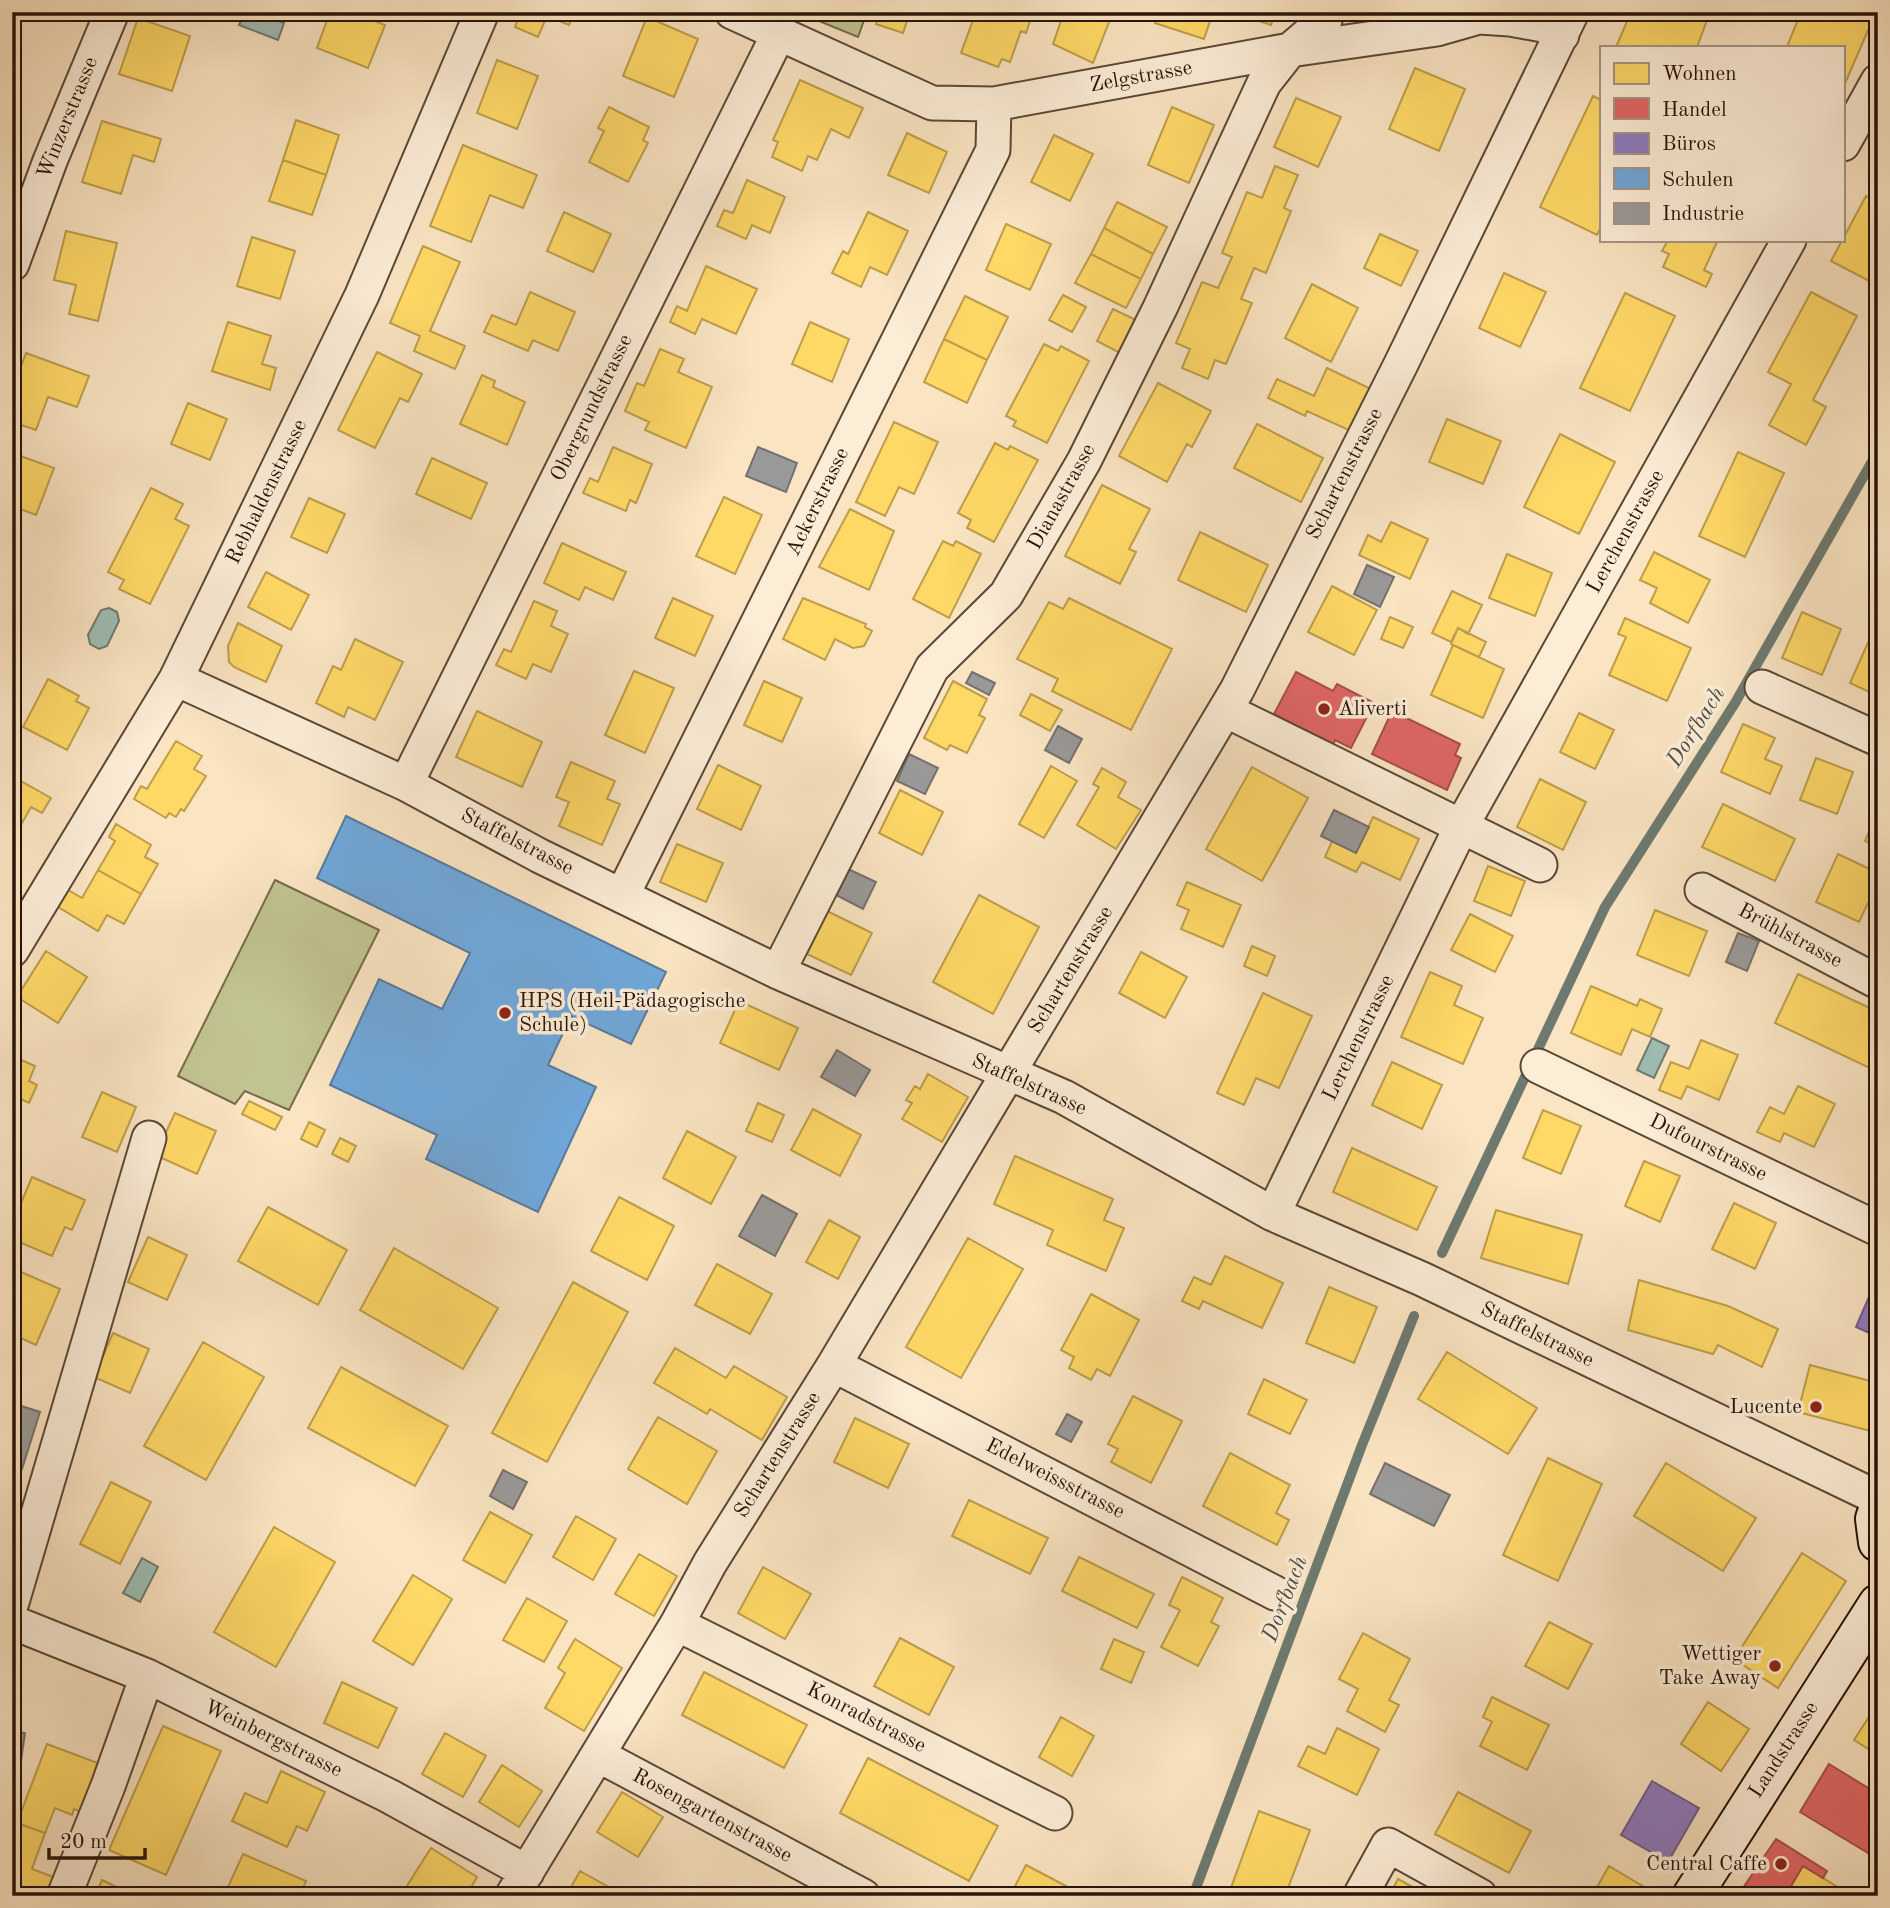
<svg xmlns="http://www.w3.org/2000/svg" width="1890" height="1908" font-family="'Old Standard TT',serif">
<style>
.green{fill:#c1c390;stroke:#746b4c;stroke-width:2}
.water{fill:#9ebeb5;stroke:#6e7a70;stroke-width:2}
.homes{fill:#ffd966;stroke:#be9e4a;stroke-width:2}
.shops{fill:#e06666;stroke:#a84d4a;stroke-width:2}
.offices{fill:#8e7cc3;stroke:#6f5c8b;stroke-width:2}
.schools{fill:#6fa8dc;stroke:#597b9d;stroke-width:2}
.industry{fill:#999;stroke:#76716e;stroke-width:2}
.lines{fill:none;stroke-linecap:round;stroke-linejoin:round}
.stream{stroke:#6e7a70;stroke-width:10}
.minor-casing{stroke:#5b4737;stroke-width:37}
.secondary-casing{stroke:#261309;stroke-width:42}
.minor{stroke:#fcedd7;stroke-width:33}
.secondary{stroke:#fcedd7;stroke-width:38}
.poi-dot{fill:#8f2418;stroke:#fcedd7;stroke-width:2.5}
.labels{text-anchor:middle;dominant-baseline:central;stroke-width:7;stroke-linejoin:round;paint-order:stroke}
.street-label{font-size:21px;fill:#261309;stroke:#fcedd7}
.poi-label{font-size:21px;fill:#261309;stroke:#fcedd7;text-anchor:end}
.water-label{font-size:23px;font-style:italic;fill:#504f45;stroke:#fcedd7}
</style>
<rect width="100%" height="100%" fill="#fae4c2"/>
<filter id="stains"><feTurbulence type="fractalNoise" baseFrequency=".00286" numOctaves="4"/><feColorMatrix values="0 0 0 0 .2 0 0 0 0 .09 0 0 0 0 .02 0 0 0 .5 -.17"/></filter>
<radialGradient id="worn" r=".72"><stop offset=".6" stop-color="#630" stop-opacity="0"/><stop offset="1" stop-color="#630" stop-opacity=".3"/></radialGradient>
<path class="green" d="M797,12H867L858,37Z
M275,880L379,930L289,1110L245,1091L235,1104L178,1076Z"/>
<path class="water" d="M245,12H256L284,23L278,40L239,25Z
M109,608L117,612L119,621L107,646L99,649L90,644L88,635L101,610Z
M1652,1038L1669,1046L1654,1078L1637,1070Z
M142,1558L158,1567L140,1602L123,1593Z"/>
<path class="homes" d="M330,12H352L385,25L368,68L317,48Z
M521,12H574L569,25L547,16L538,37L515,27Z
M880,12H910L903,33L876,24Z
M976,12H1033L1026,33L1021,31L1010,62L1002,59L998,67L961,53Z
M1072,12H1113L1093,63L1053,44L1063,15L1070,18Z
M1159,12H1213L1204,39L1155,23Z
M1232,12H1275L1271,25Z
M1631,12H1710L1697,47H1616Z
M1801,12H1876L1843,88V47H1787Z
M647,17L698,39L674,97L623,76Z
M138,18L190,36L172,91L119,74Z
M497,60L538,76L517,129L477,113Z
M1415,68L1465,89L1439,151L1389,129Z
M800,80L863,108L849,138L831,129L817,160L808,156L802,171L772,157L778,142L773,140Z
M1593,96L1601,100V227L1597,235L1540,207Z
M1296,98L1341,117L1318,167L1274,147Z
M609,107L649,127L643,140L648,143L628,182L589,162L604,131L598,128Z
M1172,107L1214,125L1189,183L1148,165Z
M296,120L339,135L326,175L283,160Z
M102,121L161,139L154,162L133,155L121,194L82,182Z
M907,133L947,152L929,193L888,175Z
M1054,135L1093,154L1070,201L1031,182Z
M463,145L537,175L523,208L490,195L471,242L430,226Z
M283,160L326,175L312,215L269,201Z
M1275,166L1298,175L1284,208L1291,211L1266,273L1254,268L1241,299L1252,303L1226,364L1215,360L1208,379L1182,368L1190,349L1176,343L1202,282L1218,288L1232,257L1222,253L1247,192L1262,198Z
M747,180L785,197L770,233L752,225L746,239L717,226L724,210L733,213Z
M1866,196L1878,203V264L1869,281L1831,261Z
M1117,202L1167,227L1153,254L1104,228Z
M564,212L611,234L593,272L547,251Z
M868,212L908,231L887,275L870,267L861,287L832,273L843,251L848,254Z
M1006,224L1051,244L1030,290L986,270Z
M1104,228L1153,254L1141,279L1091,254Z
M66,231L117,243L98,321L69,314L76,285L54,280Z
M1380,234L1418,251L1401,286L1364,268Z
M252,237L295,251L280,299L237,286Z
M1668,240H1718L1704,270L1712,274L1706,287L1663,267L1669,254L1662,251Z
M423,246L460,262L430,331L465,346L455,369L414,351L420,336L390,323Z
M1091,254L1141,279L1126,308L1075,283Z
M706,266L757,289L736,334L702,319L695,334L670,322L677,306L687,311Z
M1504,273L1546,292L1520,347L1479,328Z
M1312,284L1358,308L1331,362L1285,338Z
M530,292L575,312L558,351L533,340L528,351L484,332L492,315L516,325Z
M1811,292L1857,316L1813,400L1826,407L1806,445L1769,425L1791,384L1768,372Z
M1625,293L1675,316L1630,411L1580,388Z
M1063,295L1086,307L1072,332L1049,320Z
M965,296L1008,317L987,360L944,339Z
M1113,309L1138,321L1122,354L1097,341Z
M228,322L271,336L262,364L276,368L270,390L212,371Z
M810,322L849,339L832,382L792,364Z
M944,339L987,360L967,403L924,382Z
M1044,344L1058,351L1061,346L1089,361L1047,443L1013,426L1016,421L1006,416Z
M660,349L684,359L678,372L712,387L686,448L645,430L649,422L625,411L637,383L644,386Z
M377,352L422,374L408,402L400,398L375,448L338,430Z
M26,353L89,376L77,407L48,397L36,430L12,422V391Z
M1327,368L1373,390L1353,432L1307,411L1305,416L1268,398L1277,379L1314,396Z
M482,375L495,381L493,387L525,402L507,445L460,424Z
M1158,383L1211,411L1192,447L1187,444L1167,482L1119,456Z
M188,403L227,419L210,460L171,444Z
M1447,419L1501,441L1483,484L1429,462Z
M894,422L938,442L914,494L899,487L885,516L856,502Z
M1257,424L1323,458L1301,502L1234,468Z
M1560,434L1615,462L1579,534L1524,507Z
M995,443L1008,450L1010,446L1038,460L994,542L967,528L971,520L958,513Z
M613,447L652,464L636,503L630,500L626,511L583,493L590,478L598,482Z
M1738,452L1784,473L1745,557L1699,536Z
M12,453L54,468L36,515L12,506Z
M432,458L487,483L471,519L416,494Z
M1102,485L1150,509L1129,549L1136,552L1120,584L1065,556Z
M151,488L183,504L175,519L189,526L150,604L119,589L124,580L108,572Z
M724,497L762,515L735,574L696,556Z
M309,498L345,514L327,553L291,537Z
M850,509L894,531L869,590L819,567Z
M1391,522L1428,539L1410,579L1359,555L1368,535L1381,542Z
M1200,532L1268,565L1246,612L1178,580Z
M943,541L953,546L956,541L981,554L949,618L913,599Z
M562,543L626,572L613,600L585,587L579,600L544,583Z
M1654,552L1710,580L1688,623L1650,603L1657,588L1640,580Z
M1507,554L1552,573L1535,616L1489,598Z
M266,572L309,595L291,630L248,607Z
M1332,586L1377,610L1354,655L1308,632Z
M1452,591L1482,605L1468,634L1458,628L1451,642L1432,633Z
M673,598L713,616L695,656L655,638Z
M803,598L866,624L865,627L872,631L864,646L853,648L835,639L825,660L783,639Z
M1069,598L1172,649L1131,730L1052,691L1058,679L1017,659L1049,602L1063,609Z
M534,601L557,611L551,626L568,634L551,672L533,664L526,679L496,665L504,649L511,652Z
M1802,612L1841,629L1822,675L1782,658Z
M1390,617L1413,627L1403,648L1381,639Z
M1625,618L1691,648L1667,701L1609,675L1626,637L1618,634Z
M238,623L282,646L266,682L234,667L229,662L228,646Z
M1458,628L1486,642L1479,657L1451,644Z
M1870,638L1878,642V696L1850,683Z
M355,639L403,662L375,720L348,707L344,717L316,703L333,666L341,670Z
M1453,645L1504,669L1483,718L1431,695Z
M634,671L674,688L645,753L605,735Z
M48,679L79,696L76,701L89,708L67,750L23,727Z
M764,681L802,698L782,742L744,725Z
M953,681L987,699L979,715L985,718L967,753L950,745L947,750L924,738Z
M1031,694L1062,710L1050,731L1020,715Z
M477,711L542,742L522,787L456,757Z
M1579,713L1614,730L1595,769L1560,752Z
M1743,724L1775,738L1765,759L1782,766L1770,794L1721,772Z
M176,741L202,756L194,769L206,776L184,811L181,809L176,817L169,813L166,818L134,799L141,786L147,789Z
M1816,758L1853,772L1837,814L1800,800Z
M571,762L615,781L607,799L620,804L602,845L559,826L569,802L556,797Z
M718,765L761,786L741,830L697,809Z
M1051,766L1077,781L1044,838L1019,824Z
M1252,767L1308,798L1262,881L1206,849Z
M1102,768L1126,782L1118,797L1141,810L1116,849L1077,825L1099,787L1093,784Z
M12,776L51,798L42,813L31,807L12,841Z
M1540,779L1586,802L1563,850L1517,827Z
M900,790L943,812L922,855L879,833Z
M1723,804L1795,839L1775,881L1702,847Z
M1878,811V847L1865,841Z
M1373,817L1419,839L1400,880L1362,862L1356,872L1325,857L1332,841L1356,853Z
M116,824L151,845L145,857L158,864L141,894L98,870L115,841L109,837Z
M677,844L723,863L706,902L660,882Z
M1838,854L1878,873V882L1859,922L1816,902Z
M1488,866L1525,881L1511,916L1474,901Z
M98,870L141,894L124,924L107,915L98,931L58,907L68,890L82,898Z
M1187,882L1241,905L1223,947L1181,929L1189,910L1177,905Z
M979,895L1039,927L993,1014L933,982Z
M1655,910L1707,931L1689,976L1637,955Z
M827,911L872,933L851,975L807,954Z
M1470,914L1513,936L1495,972L1451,950Z
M1252,946L1275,956L1267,976L1244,966Z
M46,951L87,977L58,1023L17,997Z
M1141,952L1187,977L1165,1018L1119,993Z
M1430,972L1462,986L1454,1005L1483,1018L1463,1064L1401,1037Z
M1798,974L1878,1012V1072L1775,1023Z
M1591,986L1637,1006L1640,999L1662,1009L1650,1037L1632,1029L1621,1055L1571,1033Z
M1263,993L1312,1016L1279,1088L1256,1078L1244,1105L1217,1093Z
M739,1001L798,1028L779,1070L720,1043Z
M1701,1040L1738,1055L1719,1100L1687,1086L1681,1099L1659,1090L1671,1062L1689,1069Z
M12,1056L35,1066L29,1081L37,1085L29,1103L21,1099L12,1117Z
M1392,1062L1442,1085L1422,1129L1372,1105Z
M928,1074L968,1097L942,1142L902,1119L912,1103L906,1100L915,1086L920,1089Z
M1798,1086L1835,1104L1814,1147L1784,1133L1780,1142L1757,1132L1770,1107L1784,1114Z
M102,1092L136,1107L117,1152L82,1137Z
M249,1101L282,1117L275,1130L242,1114Z
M758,1103L784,1115L772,1142L746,1131Z
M813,1109L861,1135L840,1176L791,1150Z
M1543,1110L1581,1126L1561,1174L1523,1158Z
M175,1113L216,1131L197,1174L155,1155Z
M309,1122L325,1130L317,1147L301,1139Z
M687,1131L736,1157L711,1204L663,1178Z
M340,1138L356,1146L348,1162L332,1154Z
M1352,1148L1437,1187L1417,1230L1333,1192Z
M1015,1156L1113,1199L1104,1220L1124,1228L1106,1271L1047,1245L1053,1230L994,1204Z
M1644,1161L1680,1176L1660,1222L1625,1206Z
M32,1177L85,1200L72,1230L65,1227L52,1256L12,1239V1224Z
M619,1197L674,1226L647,1280L591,1251Z
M1734,1203L1776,1223L1755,1269L1712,1249Z
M268,1207L347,1250L318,1305L238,1261Z
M1496,1210L1582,1235L1568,1284L1481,1258Z
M829,1220L860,1237L838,1279L806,1262Z
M148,1237L187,1255L167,1300L128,1282Z
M968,1238L1023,1269L961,1378L906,1347Z
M394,1248L498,1308L463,1369L360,1310Z
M1225,1256L1283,1283L1262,1328L1203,1301L1199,1309L1182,1301L1194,1277L1211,1285Z
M717,1264L772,1294L750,1334L695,1305Z
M12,1268L60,1289L36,1345L12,1334Z
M1639,1280L1728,1306L1778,1329L1762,1367L1718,1345L1713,1354L1628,1330Z
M573,1282L628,1312L547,1462L492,1433Z
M1329,1287L1377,1307L1354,1363L1306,1343Z
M1091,1294L1139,1320L1110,1376L1097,1369L1091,1380L1069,1368L1074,1357L1061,1350Z
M113,1333L149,1349L130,1393L94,1377Z
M203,1342L264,1377L206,1480L144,1446Z
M675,1348L726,1378L734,1366L787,1397L762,1440L710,1409L707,1414L654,1383Z
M1447,1352L1537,1408L1508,1454L1418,1399Z
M1810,1365L1878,1383V1433L1798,1412Z
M341,1367L448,1426L415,1486L308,1428Z
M1264,1379L1307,1400L1290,1434L1248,1414Z
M1133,1396L1182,1421L1151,1483L1111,1462L1118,1449L1108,1444Z
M658,1417L717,1451L687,1504L628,1469Z
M855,1418L909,1444L888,1488L834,1462Z
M1230,1453L1290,1485L1276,1513L1289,1520L1277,1545L1203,1506Z
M1548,1458L1602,1484L1558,1581L1503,1555Z
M1666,1463L1756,1518L1723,1571L1634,1516Z
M111,1482L151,1502L120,1564L80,1544Z
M969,1500L1048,1538L1030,1574L952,1536Z
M490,1512L532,1535L505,1583L463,1560Z
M576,1516L616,1539L593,1580L553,1557Z
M274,1527L335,1562L276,1667L214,1632Z
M1802,1553L1846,1581L1778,1688L1734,1659Z
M639,1554L677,1576L654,1616L615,1594Z
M1079,1557L1154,1594L1137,1628L1062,1591Z
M763,1567L811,1594L785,1639L738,1613Z
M413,1575L452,1599L413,1665L373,1641Z
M1182,1577L1223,1598L1211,1622L1219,1626L1198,1666L1161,1647L1180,1610L1169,1605Z
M527,1598L567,1621L544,1662L503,1640Z
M1549,1622L1592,1644L1568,1689L1525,1666Z
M1363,1633L1410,1659L1389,1700L1399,1705L1385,1732L1347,1711L1358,1689L1339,1679Z
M900,1638L954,1667L929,1715L874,1686Z
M575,1639L622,1668L584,1731L545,1708L565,1673L558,1668Z
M1114,1639L1144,1652L1131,1683L1101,1669Z
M704,1672L807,1725L784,1768L682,1715Z
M342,1682L397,1708L378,1748L324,1723Z
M1492,1697L1549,1725L1527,1770L1480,1746L1492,1722L1483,1717Z
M1708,1702L1749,1729L1721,1771L1681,1744Z
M1878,1703V1755L1854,1740Z
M1061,1717L1094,1736L1072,1776L1039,1757Z
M163,1726L221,1751L166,1875L109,1850Z
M1337,1728L1379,1749L1357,1795L1298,1766L1308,1746L1325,1754Z
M445,1733L486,1756L463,1797L422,1774Z
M47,1744L103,1765L85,1813L74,1809L72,1815L55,1808L45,1833L17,1823Z
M868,1758L998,1826L969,1881L840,1813Z
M502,1765L542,1791L519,1827L479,1802Z
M281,1771L325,1792L307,1831L297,1826L287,1847L232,1821L245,1793L267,1803Z
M622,1792L663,1817L638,1857L597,1832Z
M1458,1792L1531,1831L1509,1873L1435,1834Z
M1259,1811L1310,1830L1285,1896H1228Z
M14,1822L45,1833L32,1869L59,1879L53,1896H12Z
M431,1848L477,1877L466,1896H415L405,1889Z
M243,1854L306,1881L300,1896H248L228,1887Z
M1026,1865L1066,1886L1061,1896H1010Z
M1609,1866L1651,1891L1648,1896H1592Z
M1803,1866L1823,1878L1852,1896H1785Z
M580,1871L623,1895L622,1896H566Z
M1398,1879L1429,1896H1389Z
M102,1880L135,1896H95Z"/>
<path class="shops" d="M1296,672L1333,691L1337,684L1374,703L1351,748L1335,740L1333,745L1274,714Z
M1392,711L1460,744L1455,755L1461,758L1447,790L1372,754Z
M1829,1764L1878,1794V1859L1800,1812Z
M1776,1839L1827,1871L1823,1878L1803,1866L1785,1896H1755L1743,1888Z"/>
<path class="offices" d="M1878,1276V1337L1856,1327Z
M1652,1781L1699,1808L1668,1862L1621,1835Z"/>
<path class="schools" d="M346,816L666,972L631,1044L571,1016L548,1065L596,1087L538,1212L426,1159L437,1135L330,1085L379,979L442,1009L470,953L317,878Z"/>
<path class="industry" d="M758,447L797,463L786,492L746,476Z
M1367,565L1394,577L1380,607L1354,594Z
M972,672L995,683L989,695L966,683Z
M1058,726L1082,739L1069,763L1045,750Z
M909,754L938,768L925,794L897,781Z
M1334,810L1369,827L1356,853L1321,836Z
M848,869L876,882L863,909L836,895Z
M1738,933L1759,941L1747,971L1726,962Z
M837,1050L870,1070L855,1096L821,1077Z
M762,1195L797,1214L775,1256L739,1236Z
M12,1403L40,1412L22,1469L12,1466Z
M1067,1414L1082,1422L1071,1442L1056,1434Z
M1385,1463L1450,1495L1434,1526L1370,1494Z
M503,1470L527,1482L513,1509L490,1496Z
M12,1731L25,1733L13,1816H12Z"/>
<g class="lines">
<path class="stream" d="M1442,1253L1605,907L1735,703L1878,451
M1193,1896L1362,1445L1414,1316"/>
<defs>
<path id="minor" d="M732,12L932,103L994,104L1290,50L1437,29L1479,17L1510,19L1543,25L1562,35
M1843,144L1878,81
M12,264L50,161L112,12
M176,679L406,784L540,856L778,972L1064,1097L1273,1214L1422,1279L1878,1498
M1762,687L1878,739
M1225,710L1540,865
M406,784L779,33
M1702,890L1878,982
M622,896L993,150L994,104
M12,950L176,679L362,295L482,12
M778,972L932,668L1006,595L1084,461L1160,308L1264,83L1290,50L1325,20L1327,12
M1538,1066L1878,1229
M1273,1214L1462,825L1789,240
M834,1365L1275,1593
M12,1602L149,1138
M12,1622L147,1676L389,1796L527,1872
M677,1624L1055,1813
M598,1755L863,1896
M64,1896L108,1786L147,1676
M512,1896L677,1624L710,1563L834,1365L1237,690L1401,364L1572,12
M1360,1896L1388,1845L1480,1896"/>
<path id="secondary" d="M1878,1510L1875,1519L1878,1542
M1692,1896L1878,1604"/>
</defs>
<use href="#minor" class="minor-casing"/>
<use href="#secondary" class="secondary-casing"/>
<use href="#minor" class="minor"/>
<use href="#secondary" class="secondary"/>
</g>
<g class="poi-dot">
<circle cx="1324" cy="709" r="7"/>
<circle cx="505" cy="1013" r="7"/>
<circle cx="1816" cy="1407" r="7"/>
<circle cx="1775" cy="1666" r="7"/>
<circle cx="1781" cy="1864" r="7"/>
</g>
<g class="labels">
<g class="street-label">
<text transform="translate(1141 77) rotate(-10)">Zelgstrasse</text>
<text transform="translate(68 118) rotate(-68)">Winzerstrasse</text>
<text transform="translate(592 408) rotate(-64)">Obergrundstrasse</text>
<text transform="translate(1345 474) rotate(-63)">Schartenstrasse</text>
<text transform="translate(267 492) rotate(-64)">Rebhaldenstrasse</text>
<text transform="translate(1062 497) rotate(-61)">Dianastrasse</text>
<text transform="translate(818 502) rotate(-64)">Ackerstrasse</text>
<text transform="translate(1626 532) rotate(-61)">Lerchenstrasse</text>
<text transform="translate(517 842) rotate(27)">Staffelstrasse</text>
<text transform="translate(1790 936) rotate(28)">Brühlstrasse</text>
<text transform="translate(1071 970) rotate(-59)">Schartenstrasse</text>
<text transform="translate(1359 1038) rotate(-64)">Lerchenstrasse</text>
<text transform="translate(1029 1085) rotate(24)">Staffelstrasse</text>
<text transform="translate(1708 1148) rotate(26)">Dufourstrasse</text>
<text transform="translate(1537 1335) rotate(26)">Staffelstrasse</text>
<text transform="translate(778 1455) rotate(-58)">Schartenstrasse</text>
<text transform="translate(1055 1479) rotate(27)">Edelweissstrasse</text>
<text transform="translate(866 1718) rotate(27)">Konradstrasse</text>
<text transform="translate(273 1739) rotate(26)">Weinbergstrasse</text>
<text transform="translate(1784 1750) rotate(-57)">Landstrasse</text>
<text transform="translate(712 1816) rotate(28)">Rosengartenstrasse</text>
</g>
<g class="poi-label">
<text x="1338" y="709" text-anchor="start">Aliverti</text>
<text x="519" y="1001" text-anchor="start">HPS (Heil-Pädagogische<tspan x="519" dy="24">Schule)</tspan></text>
<text x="1802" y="1407">Lucente</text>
<text x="1761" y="1654">Wettiger<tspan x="1761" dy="24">Take Away</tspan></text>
<text x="1767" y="1864">Central Caffe</text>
</g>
<g class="water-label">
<text transform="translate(1696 727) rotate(-58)">Dorfbach</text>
<text transform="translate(1285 1599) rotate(-69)">Dorfbach</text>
</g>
</g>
<rect width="1890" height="1908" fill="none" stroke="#fae4c2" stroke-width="42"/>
<rect x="14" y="14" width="1862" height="1880" fill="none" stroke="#261309" stroke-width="3.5"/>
<rect x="21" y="21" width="1848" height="1866" fill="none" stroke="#261309" stroke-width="2"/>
<rect x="1600" y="46" width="245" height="196" fill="#fcedd7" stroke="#a69685" stroke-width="2"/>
<rect x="1614" y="63" width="35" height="21" fill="#ffd966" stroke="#a69685" stroke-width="2"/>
<text x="1662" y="80" font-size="21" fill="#261309">Wohnen</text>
<rect x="1614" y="98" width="35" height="21" fill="#e06666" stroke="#a69685" stroke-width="2"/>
<text x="1662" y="116" font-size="21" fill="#261309">Handel</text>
<rect x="1614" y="133" width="35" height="21" fill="#8e7cc3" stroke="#a69685" stroke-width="2"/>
<text x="1662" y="150" font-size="21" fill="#261309">Büros</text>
<rect x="1614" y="168" width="35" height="21" fill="#6fa8dc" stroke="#a69685" stroke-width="2"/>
<text x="1662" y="186" font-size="21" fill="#261309">Schulen</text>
<rect x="1614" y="203" width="35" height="21" fill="#999999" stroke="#a69685" stroke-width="2"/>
<text x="1662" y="220" font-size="21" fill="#261309">Industrie</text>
<path d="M49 1848v10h96v-10" fill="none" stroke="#261309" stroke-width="3.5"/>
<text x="60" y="1848" font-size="21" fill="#261309" stroke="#fcedd7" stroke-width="5" paint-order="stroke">20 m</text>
<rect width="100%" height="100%" filter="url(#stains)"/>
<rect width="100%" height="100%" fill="url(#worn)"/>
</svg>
